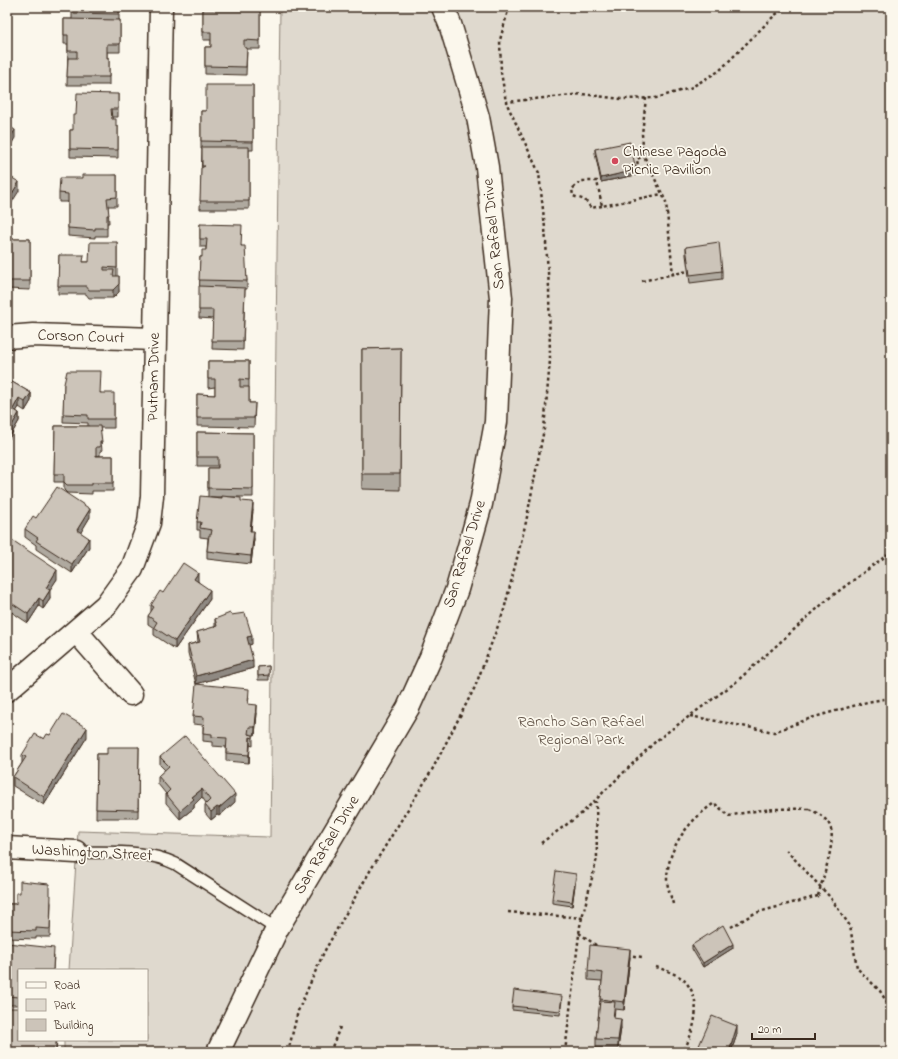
<svg xmlns="http://www.w3.org/2000/svg" width="898" height="1059" font-family="'Indie Flower',sans-serif">
<style>
.green{fill:#dfd9ce;stroke:#8d8276}
.lines{fill:none;stroke-linecap:round;stroke-linejoin:round}
.lane-casing{stroke:#3b2a1e;stroke-width:14}
.street-casing{stroke:#3b2a1e;stroke-width:25}
.path{stroke:#3b2a1e;stroke-width:2.5;stroke-dasharray:3 3;stroke-linecap:butt}
.lane{stroke:#fbf7ec;stroke-width:11}
.street{stroke:#fbf7ec;stroke-width:22}
.path-bridge{stroke:#3b2a1e;stroke-width:2.5;stroke-dasharray:3 3;stroke-linecap:butt}
.wall{fill:#afa99f;stroke:#3b2a1e;fill-rule:evenodd}
.shaded-wall{fill:#8f8982;stroke:#3b2a1e}
.building{fill:#ccc4b9;stroke:#3b2a1e}
.poi-dot{fill:#d1495b;stroke:#fbf7ec;stroke-width:1.5}
.labels{text-anchor:middle;dominant-baseline:central;stroke-width:3.5;stroke-linejoin:round;paint-order:stroke}
.poi-label{font-size:16px;fill:#3b2a1e;stroke:#fbf7ec;text-anchor:start}
.street-label{font-size:16px;fill:#3b2a1e;stroke:#fbf7ec}
.park-label{font-size:16px;fill:#64564a;stroke:#fbf7ec}
</style>
<rect width="100%" height="100%" fill="#fbf7ec"/>
<filter id="ink" filterUnits="userSpaceOnUse"><feTurbulence type="fractalNoise" baseFrequency=".025" numOctaves="2"/><feDisplacementMap in="SourceGraphic" scale="8" xChannelSelector="R" yChannelSelector="G"/><feConvolveMatrix kernelMatrix="1 2 1 2 8 2 1 2 1" color-interpolation-filters="sRGB"/></filter>
<g filter="url(#ink)">
<path class="green" d="M280,7H891V1052H64V1040H147V970H69L78,831L270,837Z"/>
<g class="lines">
<defs>
<path id="lane" d="M76,852C110,853 145,849 176,864L277,929"/>
<path id="street" d="M7,337L33,335L155,339
M76,631L131,694
M7,690L106,605L132,569L149,523L152,496L155,339L161,7
M7,848L76,852
M218,1052L277,929L408,708L431,657L457,589L481,504L496,422L501,298L487,167L478,117L450,24L443,7"/>
</defs>
<use href="#lane" class="lane-casing"/>
<use href="#street" class="street-casing"/>
<path class="path" d="M509,7L500,40L501,72L506,102L582,94L621,99L656,98L690,88L719,71L775,15L787,7
M646,98L642,134L644,156L666,202L673,275
M635,168L638,167L637,159L644,156
M602,206L591,208L585,200L573,196L572,189L582,181H597L602,206L662,194
M642,281L688,271
M690,716L774,732L811,718L867,702L891,698
M541,843L581,814L657,740L736,682L828,599L891,552
M786,850L830,897L850,926L857,968L880,991L891,1009
M673,904C671,896 667,887 667,879C668,846 688,822 714,803L729,816C759,809 779,808 809,809
M508,912L583,918
M731,927L755,913L818,896
M579,933L600,948
M627,955L642,957
M656,967C667,971 682,975 688,985C703,1005 693,1033 683,1052
M288,1052L298,1011L324,952L370,871L432,770L475,687L504,610L526,522L544,429L550,360L549,287L545,228L539,173L506,102
M330,1052L340,1027
M565,1052L580,926L597,858L596,801"/>
<use href="#lane" class="lane"/>
<use href="#street" class="street"/>
<path class="path-bridge" d="M809,809C817,813 824,816 829,824C838,838 822,880 818,896"/>
</g>
<path class="wall" d="M72,7H119V20H120V52H107V58H109V85H67L68,44H64V19H72Z
M203,9L260,10V49H247L246,75L205,74V47H211V40H203Z
M253,85V150H249V209H200L202,149H201V111H206Z
M118,94V117H112V119L116,127H118V158L70,157V130H73Z
M595,149L636,175L601,182L595,153Z
M117,175V206H108L109,223H107V236H95V238L68,236V202H59V193L82,178Z
M200,224L242,246L247,281V289H245L243,350L212,349L213,319L199,318L200,257H202L206,250V247H200Z
M7,239H30V290L7,289Z
M117,242V276L119,292L113,298H89L86,294H58L59,255L83,262H89Z
M686,247L722,271V279L690,283L686,255Z
M401,348L400,490L362,489V349Z
M208,361H249V403H255L254,427L197,426V394L215,395V387L208,388Z
M7,379L31,393V401L25,411L19,407L16,411L19,413V421L7,442Z
M64,384L101,393L114,402V428H100L102,451H100V456H96H113V491H92V494L67,493L64,490V482H54L55,426H88V423L63,422Z
M197,432L253,433V497H229L241,501L253,510L251,531L254,539L251,564L207,559V551L208,538L200,537V530H197V522L208,496V468H218V466H197ZM210,497H222V498Z
M90,517L80,533L89,547L72,573L36,549V545L25,537V529L36,518Z
M7,534L11,540L57,579L49,590L50,599L43,609L39,606L28,623L7,609Z
M198,581L210,599L175,649L154,635V628L148,624V616L151,612V605L163,593Z
M231,615L252,644L249,645L253,668L196,684L188,653V645L198,642L197,632L215,627V619Z
M269,666V680H258V667Z
M249,697L248,704L257,713L255,735H253V746L250,745L249,763L226,761V747L212,746V742L203,741V725L193,724V716Z
M50,735L87,737L44,805L13,786V777L22,763V755Z
M139,747L138,818H96L97,754H107Z
M160,757L235,802L219,816L217,815L211,820L205,813V805L206,803L202,797L194,805V808L180,819L166,803V794L158,784V776L165,770L160,765Z
M576,878L572,906L552,903V899Z
M20,893L49,895L51,903L50,937H36V939L7,938V904H16Z
M7,943L54,956L53,970H19V1005H7Z
M692,945L733,948L703,967L692,949Z
M630,957L624,1010L615,1009L614,1018L621,1028L618,1048H596V1039L602,981L588,980V971Z
M562,1000L560,1015L512,1010V1006Z
M737,1034L731,1052H698V1048Z
M57,1040L56,1052H7Z"/>
<path class="shaded-wall" d="M15,130V138L9,148V152L7,158V142Z
M636,170V175L601,182V178Z
M19,182V191L7,210V202Z
M119,276V292L113,298V290Z
M31,393V401L25,411V402Z
M19,398V407L13,417V409Z
M19,413V421L7,442V434Z
M253,502V510L250,539V531Z
M90,509V517L77,539V530Z
M254,531V539L251,564V556Z
M89,538V547L72,573V564Z
M57,570V579L46,596V588Z
M198,573V581L194,587V579Z
M50,590V599L43,609V601Z
M210,590V599L175,649V641Z
M39,598V606L28,623V614Z
M252,636V644L247,646V637Z
M253,660V668L196,684V676Z
M257,705V713L255,735V727Z
M87,728V737L44,805V797Z
M250,737V745L249,763V755Z
M202,789V797L194,805V808L180,819V811L192,797Z
M235,794V802L219,816V808Z
M217,807V815L211,820V812Z
M576,874V878L572,906V902Z
M733,944V948L703,967V963Z
M630,949V957L624,1010V1002Z
M621,1019V1028L618,1048V1040Z
M737,1026V1034L731,1052H729Z"/>
<path class="building" d="M72,7H119V14L72,13Z
M203,9L260,10V41L244,40V47L247,48L246,67L205,66V47H211V32H203Z
M64,19L120,20V44H107V58H109V77H67L68,58H77V51H68V35H64Z
M206,85H253V142L201,141V111H206Z
M77,93L118,94V109H111L112,119H116V127H118V150L70,149V130H73V115H76Z
M7,125L15,130L7,142L9,144L7,150Z
M630,142L636,170L601,178L595,149Z
M202,147H249V201H200L201,168L205,166H202Z
M7,175L19,182L7,202Z
M82,175H117V197L107,198L109,215H107V228H95V230L68,228V194L59,193L60,178H82Z
M200,224L242,225L241,246H245L247,281L199,280L200,257H202V250H206L207,239H200Z
M7,239H30V281H7Z
M90,242H117V268L104,267V270H114L113,276H119V284L113,290H89L86,286H58L59,255H84L83,262H89Z
M719,242L722,271L690,275L686,247Z
M199,286L245,288L243,341H212L213,310H199Z
M401,348L400,474H362V349Z
M208,361H249V380L240,379V387H249V403H255L254,418H197V394L215,395V379H208Z
M67,371H101L100,393H114V419H88V415L63,414L64,384Z
M7,379L31,393L25,402L19,398L13,409L19,413L7,434Z
M55,426H100L102,442H100V447H96V456H113V483H92V485H67L64,482V474H54Z
M197,432L253,433V489L208,488V468H218V457H197Z
M57,487L90,509L77,530L89,538L72,564L36,541L38,538L25,529L33,516L36,518Z
M200,496L222,498V496L241,498V501L253,502L250,531H254L251,556L207,551L209,535H211L212,530L200,528L201,522H197Z
M7,534L11,537L10,539L9,538L7,541Z
M9,538L57,570L46,588L50,590L43,601L39,598L28,614L7,600V541Z
M183,563L198,573L194,579L210,590L175,641L154,627L157,622L148,616L154,607L151,605L160,591L163,593Z
M230,613L231,615L245,613L252,636L247,637L253,660L196,676L188,645L200,642L197,632L217,626L215,619Z
M269,666V675L258,676V667Z
M196,684L249,689L248,704L257,705L255,727H249L248,734L253,735V738L250,737L249,755L226,753L227,738L212,737V734L203,733L204,717L193,716Z
M63,714L87,728L44,797L13,777L26,757L22,755L35,734L44,739L47,734L50,735Z
M185,736L235,794L219,808L217,807L211,812L205,805L210,800L202,789L192,797L194,799L180,811L166,794L170,790L158,776L169,766L160,757Z
M107,747H139L138,810L96,809L97,754H107Z
M556,871L576,874L572,902L552,899Z
M20,881L49,884V895H51L50,929L36,928V931L7,930V904H16V893H20Z
M723,925L733,944L703,963L692,945Z
M7,943L54,948L53,970H19V997L7,996Z
M590,945L630,949L624,1002L600,999L603,973L588,971Z
M514,990L562,996L560,1011L512,1006Z
M600,1001L615,1002L613,1018L621,1019L618,1040L596,1039Z
M7,1008H19V1040H56V1050H46V1052H7Z
M712,1016L737,1026L729,1052H710L698,1048Z"/>
</g>
<circle class="poi-dot" cx="615" cy="161" r="4"/>
<g class="labels">
<g class="poi-label">
<text x="623" y="152">Chinese Pagoda<tspan x="623" dy="18">Picnic Pavilion</tspan></text>
</g>
<g class="street-label">
<text transform="translate(494 234) rotate(-96)">San Rafael Drive</text>
<text transform="translate(81 337) rotate(2)">Corson Court</text>
<text transform="translate(154 377) rotate(-89)">Putnam Drive</text>
<text transform="translate(465 554) rotate(-73)">San Rafael Drive</text>
<text transform="translate(327 845) rotate(-59)">San Rafael Drive</text>
<text transform="translate(92 853) rotate(3)">Washington Street</text>
</g>
<g class="park-label">
<text x="581" y="722">Rancho San Rafael<tspan x="581" dy="18">Regional Park</tspan></text>
</g>
</g>
<rect width="898" height="1059" fill="none" stroke="#fbf7ec" stroke-width="24"/>
<rect x="12" y="12" width="874" height="1035" fill="none" stroke="#3b2a1e" stroke-width="1.5" filter="url(#ink)"/>
<rect x="18" y="969" width="130" height="72" fill="#fbf7ec" stroke="#aea59a"/>
<rect x="26" y="982" width="20" height="6" fill="#fbf7ec" stroke="#aea59a"/>
<text x="54" y="989" font-size="12" fill="#3b2a1e">Road</text>
<rect x="26" y="999" width="20" height="12" fill="#dfd9ce" stroke="#aea59a"/>
<text x="54" y="1009" font-size="12" fill="#3b2a1e">Park</text>
<rect x="26" y="1019" width="20" height="12" fill="#ccc4b9" stroke="#aea59a"/>
<text x="54" y="1029" font-size="12" fill="#3b2a1e">Building</text>
<path d="M752 1033v6h63v-6" fill="none" stroke="#3b2a1e" stroke-width="2"/>
<text x="758" y="1033" font-size="12" fill="#3b2a1e" stroke="#fbf7ec" stroke-width="3" paint-order="stroke">20 m</text>
</svg>
